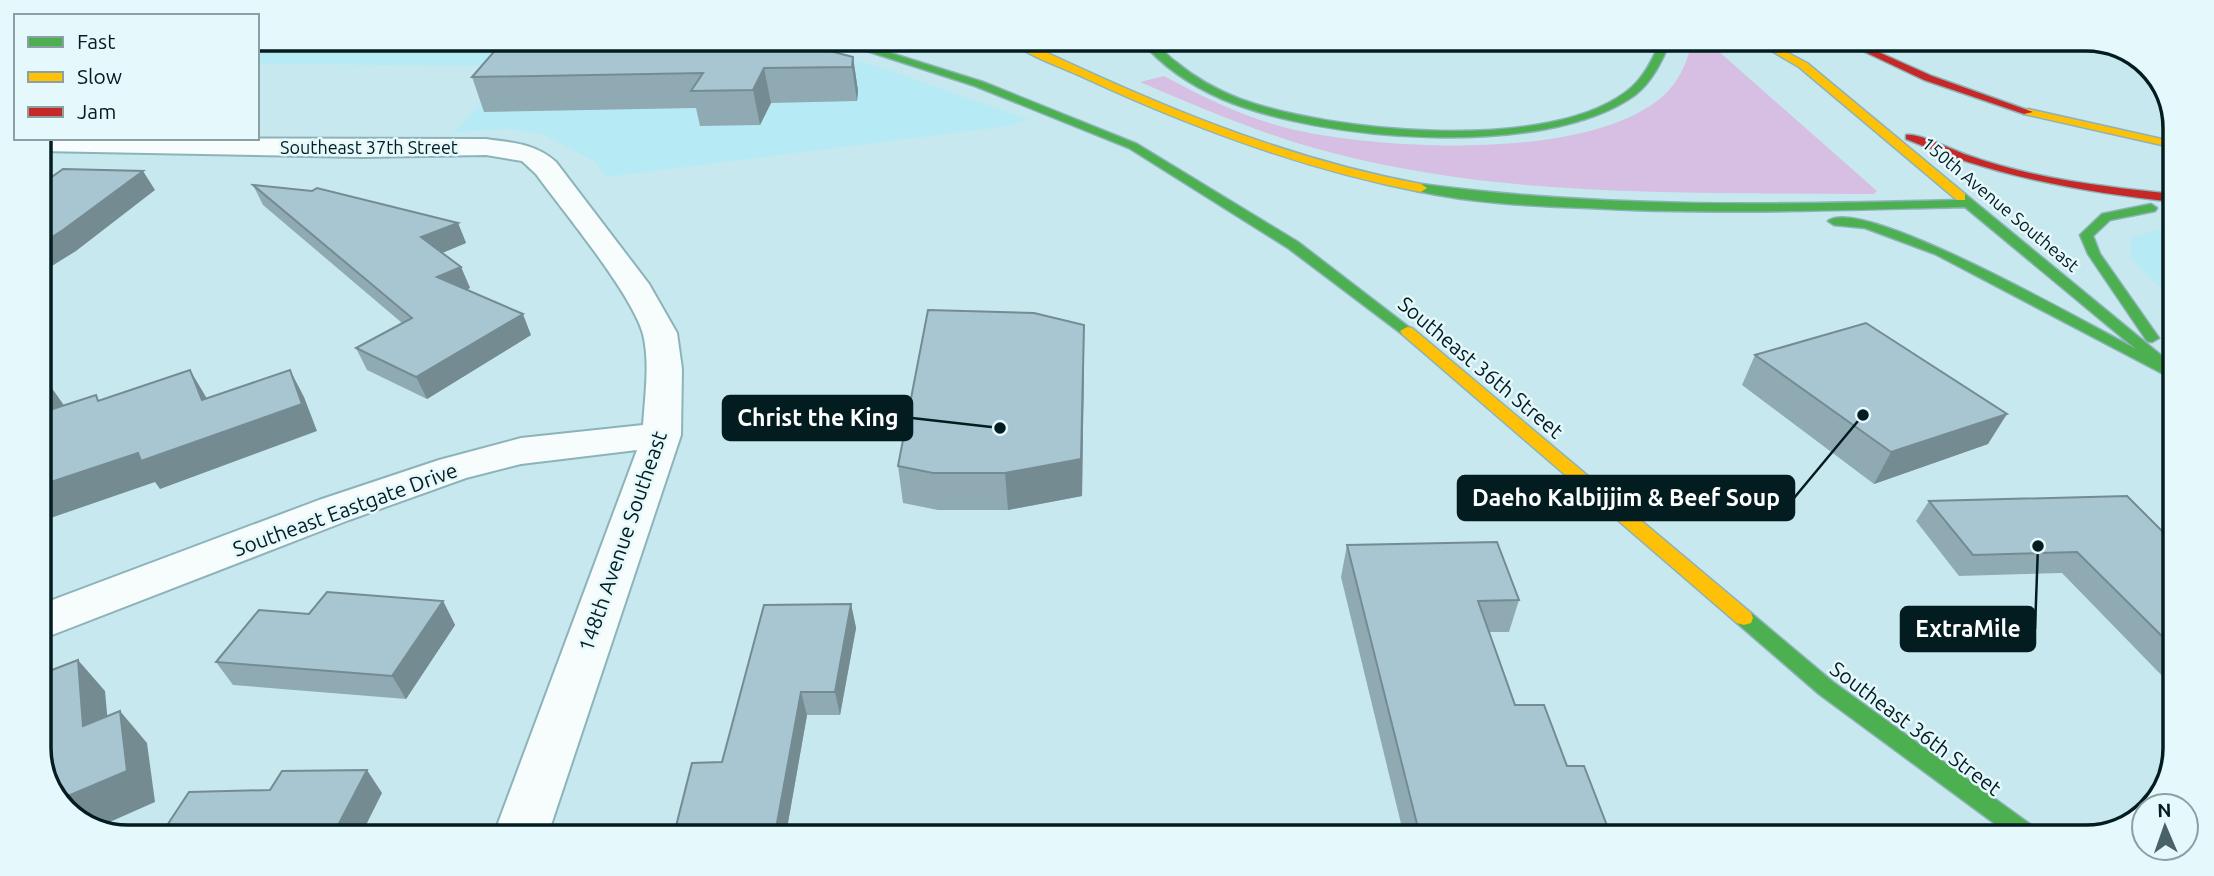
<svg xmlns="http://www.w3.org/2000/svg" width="2214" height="876" font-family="Ubuntu,sans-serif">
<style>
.built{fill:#b6ebf5}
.green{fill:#d6bfe3}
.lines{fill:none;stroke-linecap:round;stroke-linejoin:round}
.street-casing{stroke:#8cb3b9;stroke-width:4}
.fast-casing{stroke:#8cb3b9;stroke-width:3}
.slow-casing{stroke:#8cb3b9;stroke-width:3}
.jam-casing{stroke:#8cb3b9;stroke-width:3}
.street{fill:#f7fcfc;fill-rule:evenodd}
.fast{fill:#4caf50;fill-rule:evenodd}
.slow{fill:#ffc107;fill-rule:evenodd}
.jam{fill:#c62828;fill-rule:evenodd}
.wall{fill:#90aab4}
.shaded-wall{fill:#758b92}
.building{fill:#a7c6d1;stroke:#758b92;stroke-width:2}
.labels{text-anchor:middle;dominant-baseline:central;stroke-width:5;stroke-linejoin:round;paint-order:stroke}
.far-street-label{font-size:18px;fill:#031c20;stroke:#e5f8fc}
.street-label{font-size:21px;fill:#031c20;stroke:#e5f8fc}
.rim{fill:none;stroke:#031c20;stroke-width:3.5}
.leader{fill:none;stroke:#031c20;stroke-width:2.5}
.callout-dot{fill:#031c20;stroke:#e5f8fc;stroke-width:2.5}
.callout{fill:#031c20;stroke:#031c20;stroke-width:2.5}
.callout-label{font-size:23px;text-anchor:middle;font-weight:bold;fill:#fff}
</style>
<rect width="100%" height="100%" fill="#c7e8ee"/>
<path class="built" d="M257,39L783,40L880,67L1030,120L1001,127L606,177L594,161L542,134L507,129L454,132L515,66L257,64Z
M2159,229H2175L2174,301L2132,260L2130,238Z"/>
<path class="green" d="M1692,42H1708L1877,191L1874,194C1693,192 1510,199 1333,153C1266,136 1203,109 1140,82L1164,76C1206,99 1248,119 1295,130C1387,150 1587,161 1662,97C1679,82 1687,63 1692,42Z"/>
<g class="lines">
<defs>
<path id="street" d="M39,138L486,139C513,143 535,143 556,162L649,284L677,333L682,369L681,435L548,834H494L637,450L521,464L466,478L349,520L39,640V605L319,500L439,460L521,438L643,425C645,396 650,362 643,334C632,294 563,211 536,174L522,161L486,155L362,157L39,151Z"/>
<path id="fast" d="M833,40H849L983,82L1137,144L1298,242L1414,331L1412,334H1402L1288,248L1129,148L975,86Z
M1141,41C1142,41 1151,41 1152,41C1160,45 1168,57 1176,62C1195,78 1217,90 1240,99C1330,132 1555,155 1632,87C1645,75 1653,59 1660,42H1670C1662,61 1652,82 1635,95C1545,160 1320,141 1222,99C1192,86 1162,66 1141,41Z
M1421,184C1600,208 1777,205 1957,200V194H1965L2174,366L2173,379L1935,254L1865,228L1834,225L1828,221C1862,194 2093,327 2136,349L1965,207C1839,210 1713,215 1587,208C1531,206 1471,203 1417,191L1415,188Z
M2151,204L2157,208L2155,211L2110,220L2093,236L2100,254L2159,338L2152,342L2147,341L2088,254L2080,235L2102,214Z
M1744,611L1751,613L1833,682L2038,830L2041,837H2013L1819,694L1737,623L1735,618L1737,613Z"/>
<path id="slow" d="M1010,41H1022C1153,103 1278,157 1421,184L1427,188L1421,192C1304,169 1195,129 1087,79C1064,68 1029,57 1010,41Z
M1758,43H1769L1807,63L1965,194V200H1957L1799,67Z
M2028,109L2175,142V148L2024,114L2023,112Z
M1407,327L1412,328L1751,613L1753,618L1751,623L1744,625L1737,623L1402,334L1400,331Z"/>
<path id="jam" d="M1846,43H1858L1932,76L2033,112L2024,114L1924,80Z
M1906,135C1920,133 1952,150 1967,155C2034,179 2105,187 2175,194V202C2081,192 1993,176 1906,139Z"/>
</defs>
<use href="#street" class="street-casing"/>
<use href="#fast" class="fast-casing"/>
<use href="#slow" class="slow-casing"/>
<use href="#jam" class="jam-casing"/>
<use href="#street" class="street"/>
<use href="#fast" class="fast"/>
<use href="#slow" class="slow"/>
<use href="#jam" class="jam"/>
</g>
<path class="wall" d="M853,57L858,91L857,101L771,103L760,125L700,126L696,108L484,112L472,77Z
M253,185L458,223L466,243L442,253L461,267L470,288L467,290L531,335L427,399L367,370L356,348L402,323L263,205Z
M1084,325V361L1082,496L1008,510H938L903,503L898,466Z
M1755,355L1988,444L1874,484L1742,385Z
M1929,501L2172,541L2171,685L2062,573L1959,576L1916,521Z
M1347,545L1519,600L1509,632H1489L1515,705L1567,766L1611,836H1404L1341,577Z
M443,601L455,625L406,699L233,685L216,662L309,614Z
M851,604L856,628L840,715H807L786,834H674L722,762Z"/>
<path class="shaded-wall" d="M853,57L858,91L857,101L852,67Z
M764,68L771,103L760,125L753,90Z
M143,171L155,190L76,251L39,274V245Z
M458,223L466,243L430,258L421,237Z
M461,267L470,288L446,298L437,277Z
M523,314L531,335L427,399L416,377Z
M1084,325V361L1082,496L1008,510L1005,473Z
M190,370L206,397L219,427L202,400Z
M290,370L304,397L317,431L160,489L155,482L39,522V486L138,453Z
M49,384L68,411L53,409Z
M2007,414L1988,444L1874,484L1891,452Z
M443,601L455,625L406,699L392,676Z
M851,604L856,628L840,715L835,692Z
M78,660L105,691L111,757L83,726Z
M801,692L807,715L786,834H775Z
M120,711L147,743L155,802L94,829L56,801Z
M367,770L382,793L362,833H334Z"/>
<path class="building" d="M505,39L788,40L853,57L852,67L764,68L753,90L691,91L703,73L472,77Z
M63,169L143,171L63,230L39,245V186Z
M253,185L312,191L317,188L458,223L421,237L461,267L437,277L523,314L416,377L356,348L412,318Z
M928,310L1034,313L1084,325L1081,459L1005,473H933L898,466Z
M1866,323L2007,414L1891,452L1755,355Z
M190,370L202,400L290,370L302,404L141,461L138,453L39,486V387L49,384L53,409L96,395L98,401Z
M2127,496L2172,541V646L2077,552L1973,555L1929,501Z
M1497,542L1519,600L1478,601L1515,705H1544L1567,766H1584L1611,836H1420L1347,545Z
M327,592L443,601L392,676L216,662L259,610L309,614Z
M851,604L835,692H801L775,834H674L692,763L722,762L764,605Z
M78,660L83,726L120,711L127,771L56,801L39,754V675Z
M367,770L334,833H162L189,792L270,790L282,771Z"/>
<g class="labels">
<g class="far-street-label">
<text x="369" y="147">Southeast 37th Street</text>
<text transform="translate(2001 204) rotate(40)">150th Avenue Southeast</text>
</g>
<g class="street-label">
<text transform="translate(1481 367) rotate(40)">Southeast 36th Street</text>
<text transform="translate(345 509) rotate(-20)">Southeast Eastgate Drive</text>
<text transform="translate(622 541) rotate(-71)">148th Avenue Southeast</text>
<text transform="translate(1916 728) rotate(37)">Southeast 36th Street</text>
</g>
</g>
<path d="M0 0H2214V876H0ZM128 51H2086A77 77 0 0 1 2163 128V748A77 77 0 0 1 2086 825H128A77 77 0 0 1 51 748V128A77 77 0 0 1 128 51Z" fill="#e5f8fc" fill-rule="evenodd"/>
<path class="rim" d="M128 51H2086A77 77 0 0 1 2163 128V748A77 77 0 0 1 2086 825H128A77 77 0 0 1 51 748V128A77 77 0 0 1 128 51Z"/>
<path class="leader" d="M1000 428L912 418M1863 415L1794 498M2038 546L2035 629"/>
<g class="callout-dot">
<circle cx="1000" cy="428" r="7"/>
<circle cx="1863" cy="415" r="7"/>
<circle cx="2038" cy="546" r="7"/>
</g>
<g class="callout">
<rect x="723" y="396" width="189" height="44" rx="7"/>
<rect x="1458" y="476" width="336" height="44" rx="7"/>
<rect x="1901" y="607" width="134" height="44" rx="7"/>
</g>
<g class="callout-label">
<text x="818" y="426">Christ the King</text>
<text x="1626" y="506">Daeho Kalbijjim &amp; Beef Soup</text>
<text x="1968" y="637">ExtraMile</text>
</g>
<rect x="14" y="14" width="245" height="126" fill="#e5f8fc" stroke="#8ba0a4" stroke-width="2"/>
<rect x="28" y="37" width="35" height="10" fill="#4caf50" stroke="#8ba0a4" stroke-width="2"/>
<text x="77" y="49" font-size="21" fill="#031c20">Fast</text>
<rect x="28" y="72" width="35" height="10" fill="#ffc107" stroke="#8ba0a4" stroke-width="2"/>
<text x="77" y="84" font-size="21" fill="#031c20">Slow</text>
<rect x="28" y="107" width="35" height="10" fill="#c62828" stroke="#8ba0a4" stroke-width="2"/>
<text x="77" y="119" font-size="21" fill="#031c20">Jam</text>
<g transform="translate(2165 827) rotate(358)"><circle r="33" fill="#e5f8fc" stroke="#8ba0a4" stroke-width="2"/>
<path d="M0-5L12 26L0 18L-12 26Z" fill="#486368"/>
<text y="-10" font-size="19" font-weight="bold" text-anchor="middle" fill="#031c20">N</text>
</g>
</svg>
